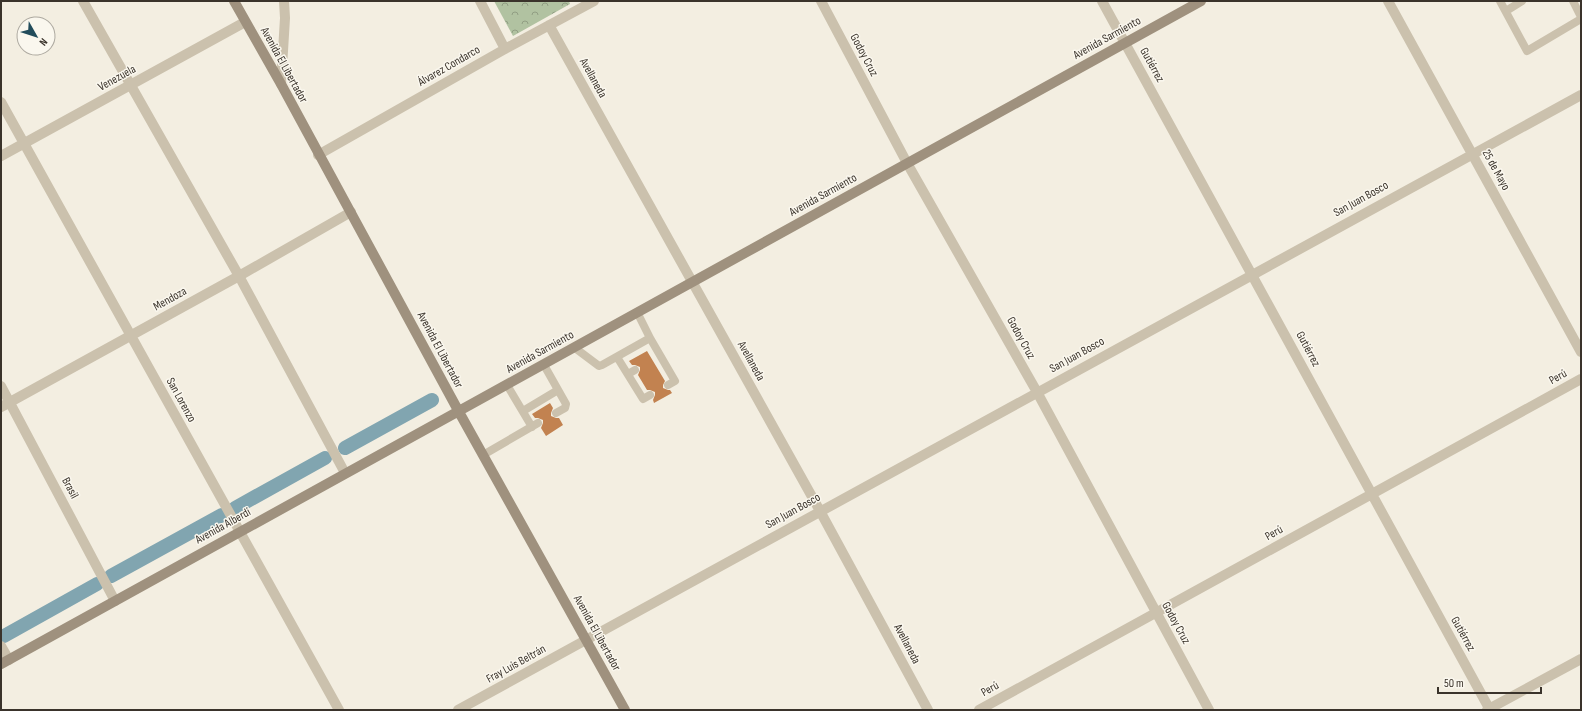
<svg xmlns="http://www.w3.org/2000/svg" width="1582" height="711" font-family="'Sofia Sans Condensed',sans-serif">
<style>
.park{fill:url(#park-crowns)}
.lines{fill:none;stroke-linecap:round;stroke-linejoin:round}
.canal{stroke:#81a5b0;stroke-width:14}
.building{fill:#c28250}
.service{stroke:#cbc1ad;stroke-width:8}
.minor{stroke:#cbc1ad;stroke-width:10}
.tertiary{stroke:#cbc1ad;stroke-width:10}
.secondary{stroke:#9f917e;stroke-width:10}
.labels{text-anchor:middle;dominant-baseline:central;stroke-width:3;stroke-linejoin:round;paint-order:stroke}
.street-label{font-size:12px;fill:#3a332b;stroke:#faf7ee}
</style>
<defs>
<pattern id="park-crowns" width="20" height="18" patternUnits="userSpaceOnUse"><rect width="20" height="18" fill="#b1c2a1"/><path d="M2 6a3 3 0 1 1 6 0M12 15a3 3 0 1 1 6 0" fill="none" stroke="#919e83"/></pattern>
</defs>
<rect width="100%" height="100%" fill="#f3eee1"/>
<path class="park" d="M494,1H569L570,4L513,36Z"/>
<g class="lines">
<path class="canal" d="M345,448L432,400
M235,508L325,458
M111,576L222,515
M4,636L97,584"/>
</g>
<path class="building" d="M647,351L665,381L663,385V388L668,390H670L672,393L654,403L653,400L655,395V392L650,390H647L638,375L640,370V367L635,365H632L629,361Z
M550,403L553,408L551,413V416L556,418H559L563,425L546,436L541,428L543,423V420L538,418H535L532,414Z"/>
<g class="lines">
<path class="service" d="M1500,1L1527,51L1581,19
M1573,1L1581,17
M1506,11L1522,1
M637,312L650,338L675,381L668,385
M575,348L599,366L602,365L650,338
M617,357L643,399L650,395
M544,365L566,404L565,408L556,413
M628,374L635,370
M507,385L532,427
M523,411L558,390
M483,455L538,423"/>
<path class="minor" d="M83,1L239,276L345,473
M480,1L505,49
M821,1L907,163L1037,392L1209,710
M1102,1L1490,710
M1388,1L1581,352
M549,25L820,511L928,710
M1,102L339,710
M318,155L505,49L594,1
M1,156L245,22
M1,386L115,601
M1,407L239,276L351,212
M1,646L9,660
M458,710L1581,95
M979,710L1581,379
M1487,710L1581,659"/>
<path class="tertiary" d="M281,84L285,18L284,1"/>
<path class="secondary" d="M234,1L281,84L459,412L625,710
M1,664L1201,1"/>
</g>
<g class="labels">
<g class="street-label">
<text transform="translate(1107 38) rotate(-29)">Avenida Sarmiento</text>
<text transform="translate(864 55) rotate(62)">Godoy Cruz</text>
<text transform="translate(284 65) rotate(61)">Avenida El Libertador</text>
<text transform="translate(1152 65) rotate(61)">Gutiérrez</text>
<text transform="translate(449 66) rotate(-30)">Álvarez Condarco</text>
<text transform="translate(117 78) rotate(-29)">Venezuela</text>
<text transform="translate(593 78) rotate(61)">Avellaneda</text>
<text transform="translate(1496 170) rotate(61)">25 de Mayo</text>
<text transform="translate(823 195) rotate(-29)">Avenida Sarmiento</text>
<text transform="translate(1361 199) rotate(-29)">San Juan Bosco</text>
<text transform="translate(170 299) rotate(-29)">Mendoza</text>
<text transform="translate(1021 338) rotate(61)">Godoy Cruz</text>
<text transform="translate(1308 349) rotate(62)">Gutiérrez</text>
<text transform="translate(440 350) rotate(62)">Avenida El Libertador</text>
<text transform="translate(540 352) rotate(-29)">Avenida Sarmiento</text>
<text transform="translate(1077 355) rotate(-29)">San Juan Bosco</text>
<text transform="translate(751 361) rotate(61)">Avellaneda</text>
<text transform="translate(1558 377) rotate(-29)">Perú</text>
<text transform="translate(181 400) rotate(61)">San Lorenzo</text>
<text transform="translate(70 488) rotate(62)">Brasil</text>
<text transform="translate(793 511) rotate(-29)">San Juan Bosco</text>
<text transform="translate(223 526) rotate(-29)">Avenida Alberdi</text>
<text transform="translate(1274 533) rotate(-29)">Perú</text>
<text transform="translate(1176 623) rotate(61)">Godoy Cruz</text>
<text transform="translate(597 633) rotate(61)">Avenida El Libertador</text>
<text transform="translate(1463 634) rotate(61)">Gutiérrez</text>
<text transform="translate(907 644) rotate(62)">Avellaneda</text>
<text transform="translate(516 664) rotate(-29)">Fray Luis Beltrán</text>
<text transform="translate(990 689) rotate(-29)">Perú</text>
</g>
</g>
<rect width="1582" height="711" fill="none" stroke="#3a332b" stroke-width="4"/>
<g transform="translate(36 36) rotate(129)"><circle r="19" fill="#faf7ee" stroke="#ada9a0"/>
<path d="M0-3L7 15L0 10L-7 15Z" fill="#224c5b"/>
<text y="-6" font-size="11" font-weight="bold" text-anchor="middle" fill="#3a332b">N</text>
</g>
<path d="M1438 687v6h103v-6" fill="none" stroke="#3a332b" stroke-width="2"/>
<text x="1444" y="687" font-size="12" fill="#3a332b" stroke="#faf7ee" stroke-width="3" paint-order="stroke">50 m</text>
</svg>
